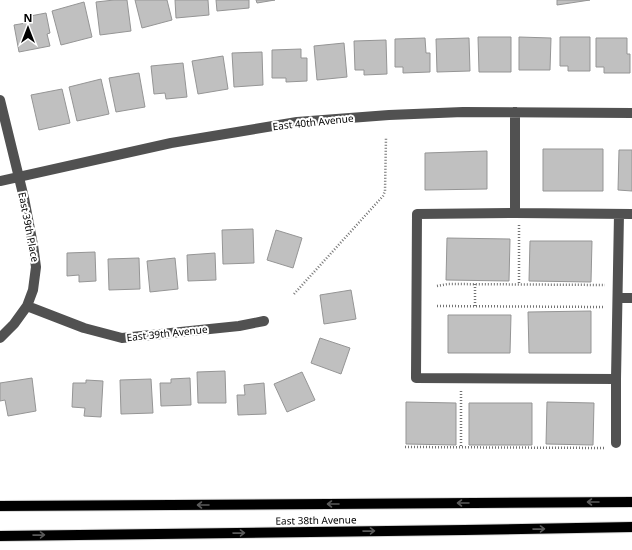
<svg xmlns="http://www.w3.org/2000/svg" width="632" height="550" font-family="'Noto Sans',sans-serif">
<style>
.building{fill:#c0c0c0;stroke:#959595}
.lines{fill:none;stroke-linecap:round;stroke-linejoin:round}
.major-casing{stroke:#dbdbdb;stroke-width:12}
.path{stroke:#737373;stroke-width:2.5;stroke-dasharray:1 2;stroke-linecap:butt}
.minor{stroke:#515151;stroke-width:10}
.major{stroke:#000;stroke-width:10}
.oneway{stroke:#595959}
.labels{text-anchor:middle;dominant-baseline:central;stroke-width:4;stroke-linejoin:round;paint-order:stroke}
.street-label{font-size:10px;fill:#000;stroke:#fff}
</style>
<rect width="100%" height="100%" fill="#fff"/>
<path class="building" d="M114,0H127L131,31L100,35L96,2Z
M135,0H167L172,20L142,28Z
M175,0H208L209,15L176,18Z
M216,0H249V8L217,11Z
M256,0H275L257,3Z
M557,0H590L557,5Z
M84,2L92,37L61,45L52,11Z
M46,13L50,33L47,34L50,46L19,52L14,25L26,23L25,17Z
M478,37H511V72H479Z
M519,37L551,38L550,70H519Z
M560,37H590V71H568V66H560Z
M425,38L426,53H430V72L403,73V67H395V39Z
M469,38L470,71L437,72L436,39Z
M596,38H627V54H630V73H604V67H596Z
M386,40L387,74L364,75V70H355L354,41Z
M344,43L347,77L317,80L314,46Z
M301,49V58H307V81L286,82V78H272V50Z
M262,52L263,85L234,87L232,53Z
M223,56L228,89L198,94L192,61Z
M183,63L187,97L166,99L165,93L154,94L151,66Z
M139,73L145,107L116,112L109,78Z
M101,79L109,114L77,121L69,87Z
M62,89L70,123L39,130L31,95Z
M543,149H603V191H543Z
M619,150H632V191L618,190Z
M487,151V189L425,190V153Z
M253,229L254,263L223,264L222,230Z
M276,230L302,238L293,268L267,260Z
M447,238L510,239L509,281L446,280Z
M530,241H592L591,282L529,281Z
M95,252L96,281L79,282V275L67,276V253Z
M215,253L216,280L188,281L187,255Z
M139,258L140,289L109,290L108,259Z
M175,258L178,289L150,292L147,261Z
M351,290L356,319L324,324L320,295Z
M591,311V353H529L528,312Z
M448,315H511L510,353H448Z
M320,338L350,348L341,374L311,363Z
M225,371L226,403H198L197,372Z
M302,372L315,400L287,412L274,384Z
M32,378L36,411L8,416L5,400L0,401V383Z
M190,378L191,405L161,406L160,383H171V379Z
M151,379L153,413L121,414L120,380Z
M86,380L103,381L101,417L84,416L85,408L72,407L73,383H86Z
M264,383L266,414L238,415L237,395H245L244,385Z
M406,402L456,403V445L406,444Z
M547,402L594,403L593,445L546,444Z
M469,403H532V445H469Z"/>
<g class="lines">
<defs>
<path id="major" d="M0,506L632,502
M0,536L464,530L632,527"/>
</defs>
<use href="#major" class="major-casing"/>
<path class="path" d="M519,225V285
M475,284V306
M437,286L448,284L605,285
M294,294L383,196L385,191L386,138
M437,306L604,307
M461,391V448
M405,447L606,448"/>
<path class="minor" d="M0,100L24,198L33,245L36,267L33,290L27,306L14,324L0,338
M515,112V213L632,214
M0,181L171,143L297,122L389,115L463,112L632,113
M515,213L417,214L416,378L616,379V443
M618,298H632
M27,306L84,328L122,338L239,326L264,321
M616,379L619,214"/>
<use href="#major" class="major"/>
</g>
<defs><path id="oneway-shaft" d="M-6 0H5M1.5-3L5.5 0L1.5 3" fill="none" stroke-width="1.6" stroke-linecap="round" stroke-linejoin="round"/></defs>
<g class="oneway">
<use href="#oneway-shaft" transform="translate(593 502) rotate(180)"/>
<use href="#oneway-shaft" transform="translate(463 503) rotate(180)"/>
<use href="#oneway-shaft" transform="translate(333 504) rotate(180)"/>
<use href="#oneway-shaft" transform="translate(203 505) rotate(180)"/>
<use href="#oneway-shaft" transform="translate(539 529) rotate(-1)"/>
<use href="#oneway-shaft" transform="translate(369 531) rotate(-1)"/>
<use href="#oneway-shaft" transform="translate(239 533) rotate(-1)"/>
<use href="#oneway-shaft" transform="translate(39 535) rotate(-1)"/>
</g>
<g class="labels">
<g class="street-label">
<text transform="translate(313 122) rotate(-6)">East 40th Avenue</text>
<text transform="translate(29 227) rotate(79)">East 39th Place</text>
<text transform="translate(167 333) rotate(-6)">East 39th Avenue</text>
<text transform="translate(316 520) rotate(-1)">East 38th Avenue</text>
</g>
</g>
<g transform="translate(28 28)" stroke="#ffffff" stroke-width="3" paint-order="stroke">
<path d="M0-3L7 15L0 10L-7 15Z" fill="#000000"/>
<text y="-6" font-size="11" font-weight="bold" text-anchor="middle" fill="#000000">N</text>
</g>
</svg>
